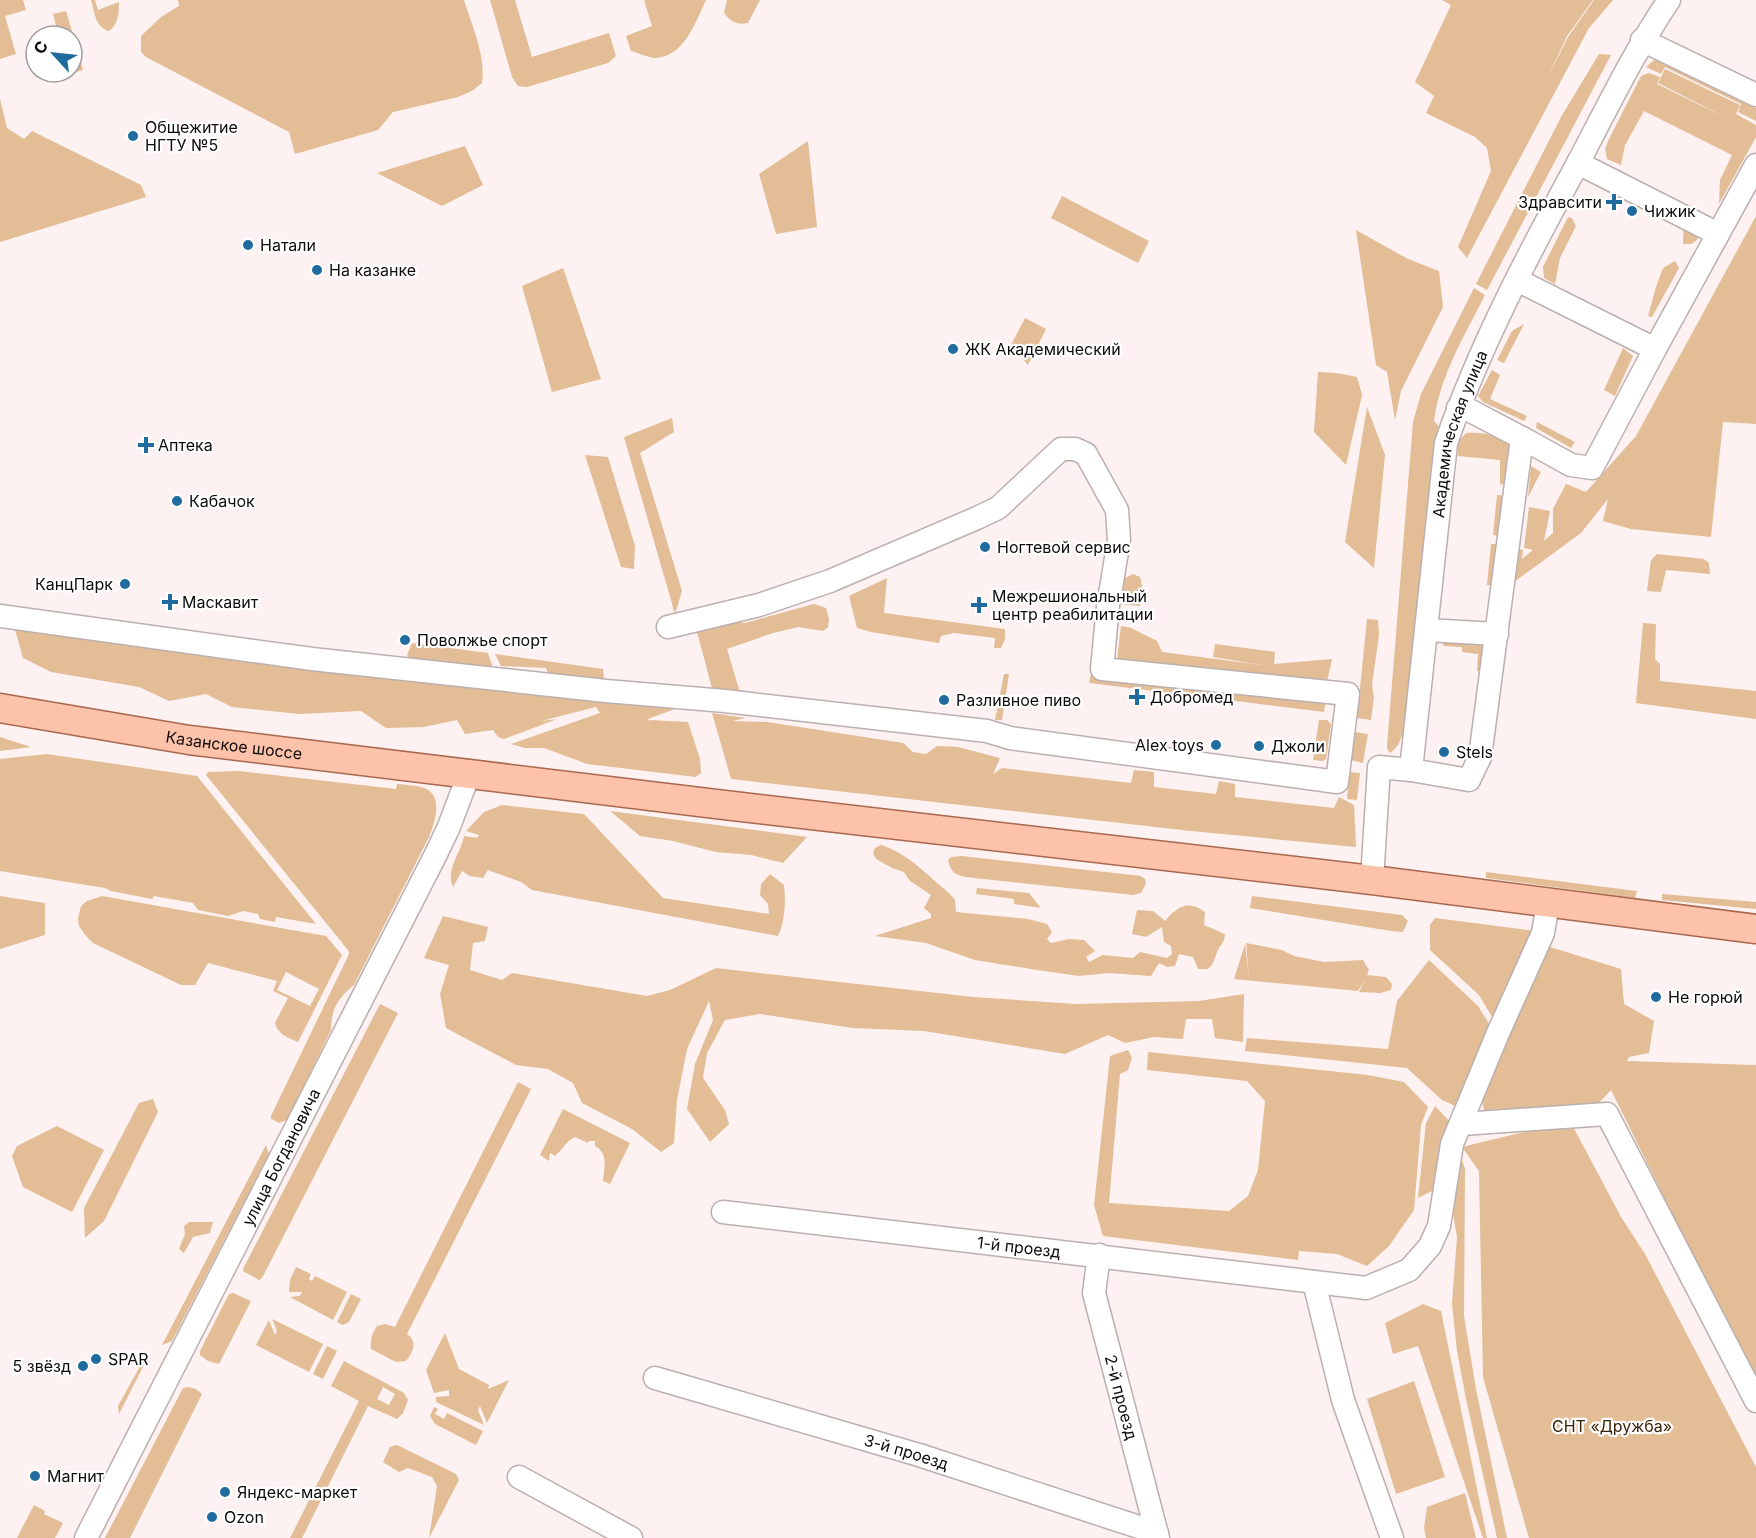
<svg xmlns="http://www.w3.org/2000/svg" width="1756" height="1538" font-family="Inter,sans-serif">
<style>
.green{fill:#e2bd95;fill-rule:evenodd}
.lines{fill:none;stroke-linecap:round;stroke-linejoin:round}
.minor-casing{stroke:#bcafaf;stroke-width:25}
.major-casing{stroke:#a8684e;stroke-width:31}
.minor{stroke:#fff;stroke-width:22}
.major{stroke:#fdc2aa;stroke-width:28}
.poi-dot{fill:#206b9e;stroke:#fff;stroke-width:2}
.labels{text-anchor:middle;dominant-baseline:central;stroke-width:4.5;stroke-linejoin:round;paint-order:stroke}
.poi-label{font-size:16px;fill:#0f0b0b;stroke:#fff;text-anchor:start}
.street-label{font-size:16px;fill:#0f0b0b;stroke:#fff}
.park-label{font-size:16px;fill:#3a2408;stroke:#fff}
</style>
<rect width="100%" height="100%" fill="#fef1f1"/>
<path class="green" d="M0,0H23L26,10L5,16L16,54L0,59Z
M91,0H95L98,10L119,2C119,13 118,25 109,31C95,27 95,13 91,0Z
M178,0H464C472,26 486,56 482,83L472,91L458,97L393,112L378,130L295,154L289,132L146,57L141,52V36L161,17L179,6Z
M490,0H515L532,57L609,33L616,56L608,63L527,87L518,86L512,77Z
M644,0H706C696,21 684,58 654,58C647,57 638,53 631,51L626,36L652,26Z
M727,0H760L748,23C737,25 731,22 724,13Z
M1442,0H1593L1567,36L1546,81L1568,37L1594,0H1613L1589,28L1467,258L1458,247L1491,171L1487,148L1475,137L1426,113L1434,96L1415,82L1451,5Z
M66,11L83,70L70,74L69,72H72V36H59L53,14Z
M1599,54L1611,55L1487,290L1476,284L1561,117Z
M1654,60L1662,62L1756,108V121L1738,112L1741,104L1665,67L1661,74L1646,67Z
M1665,69L1740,105L1736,114L1756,125V137L1719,204L1720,180L1732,155L1644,111L1625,145L1621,165L1607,159L1605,149L1609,139L1641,76L1649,73L1660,77L1657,84L1733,121L1658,83Z
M0,99L7,128L24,139L32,131L141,185L146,197L0,242Z
M808,141L817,227L776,234L759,174Z
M465,146L483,185L442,206L377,173Z
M1062,196L1149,241L1138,263L1051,218Z
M1684,216L1698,232L1697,240L1691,244H1683Z
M1756,216V424L1723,422L1711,537L1631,529L1603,521L1608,499L1581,533L1514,582L1518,549L1523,550L1522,559L1533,550L1524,548L1529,507L1550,511L1544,541L1553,533V509L1566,484L1586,492L1636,436Z
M1568,217L1572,218L1576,226L1560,258L1555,284L1544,278L1543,267Z
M1356,230L1408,259L1439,271L1443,307L1401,391L1395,420L1387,372L1376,365Z
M1675,261L1679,268L1652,317L1648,316L1656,287L1663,268Z
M563,268L601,379L552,392L522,286Z
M1474,288L1485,295C1465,335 1440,375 1434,421L1441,429L1406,727L1398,745L1391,753L1388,751L1387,746L1413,422L1421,394Z
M1025,318L1046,329L1028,365L1011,345Z
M1524,324L1504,363L1497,360L1512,331Z
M1623,348L1633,356L1615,396L1604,390Z
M1492,370L1500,375L1490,399L1527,416L1524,421L1483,402L1478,396Z
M1318,372L1336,373L1357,377L1362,395L1346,465L1314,432Z
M1367,407L1385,455L1374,568L1345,542Z
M672,418L674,432L640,453L682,591L675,614L624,437Z
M1537,422L1575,442L1571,448L1536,428Z
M1466,433C1483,432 1500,434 1512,448L1508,485L1500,484V460L1458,456V442Z
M585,455L608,457L635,546L634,569L621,567Z
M1531,466L1541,472L1528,497V496Z
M1497,495L1507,496L1502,536L1493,535Z
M1491,544H1500L1493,585H1487Z
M1657,554L1704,559L1709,563L1710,574L1666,570L1661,592L1647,591L1651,560Z
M1133,574L1140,577L1142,586L1140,606L1119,604L1123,579Z
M887,578L884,613L1005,629V639L1001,648H994L995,638L954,633L941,636L939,643L871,632L857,628L849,596Z
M814,604L826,608L829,619L828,627L823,631L798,627L773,633L727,649L741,696L713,692L696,628L722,620L745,623Z
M10,612L424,676L407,655L412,643L488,653L492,665L484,681C509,695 526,699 554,689L546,668L501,666L495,654L603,669L606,699L666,692L675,709L648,719L651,723L650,720L688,722L700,759L701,773L696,777L587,764L544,748H525L511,744L600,713L596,707L541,721L557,719L504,739L498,737L493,730L465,734L457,720L424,727L386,728L361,711L299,714L232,707L206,694L169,701L139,687L51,672L23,658Z
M1367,619L1378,620L1379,635L1372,685L1374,698L1371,720L1357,718Z
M1643,623L1656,624L1655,659L1660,664V681L1756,691V719L1636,703Z
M1121,626L1131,628L1157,641L1162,652L1262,665L1213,657L1215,644L1275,652L1274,664L1332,659L1327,682L1123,664L1117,659Z
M1444,639L1483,644L1481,671H1477L1478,654L1462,652V647L1443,646Z
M1092,669L1326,699L1324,712L1089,683Z
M1004,674H1009L1002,720H995Z
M712,713L746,718L732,721L767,722L903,743L913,752L926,754L937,746L958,747L1000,758L993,774L1002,768L1131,783L1134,770L1154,772V787L1216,794L1219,781L1235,784V797L1334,808L1339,797L1354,805L1356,847L1191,831L731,779Z
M1319,720H1327L1331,724L1326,759L1323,761L1313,760Z
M1355,732L1368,734L1363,763L1351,760Z
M0,737L31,747L0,751Z
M47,754L197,776L316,924L276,917L275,922L260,919L258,914L243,911L228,916L198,910L193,903L154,896L152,899L111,891L105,888L0,871V759Z
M239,771L396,789L397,784C405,785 414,785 421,787C445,793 435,822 429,837L354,985C338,998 331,1009 331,1030L287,1120L279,1123L271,1119V1116L349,954L348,950L206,775L208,772Z
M1349,772L1360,773L1357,800L1347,799Z
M502,805L584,814L663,898L769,914L768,904L760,895L761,884L770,874L784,885C786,901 785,921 778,936L532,890L521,882L488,870L483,878L470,876L462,871L453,887C445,870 461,853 464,836L477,838L479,835L466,831L484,812Z
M610,811L807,837L783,863L751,855L716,852L673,841L640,836Z
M881,845C908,853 928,876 950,894L955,900L956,912L1028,919L1047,924L1052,932L1047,939L1051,943L1069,939L1084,940L1095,951L1086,957L1089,962L1103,955L1133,958L1140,952L1167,958L1172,954L1171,946L1164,942L1162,927L1146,937L1132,934L1137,910L1153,911L1165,921C1177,907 1187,899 1205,912L1204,925L1225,934C1224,945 1220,944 1217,952C1214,960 1214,963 1208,969H1198L1193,957L1179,954L1175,966L1167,967L1159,963L1151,976L1109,973L1079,976L1037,970L975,960L926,943L875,936L931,918V914L924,908L931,895L910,881L904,872L892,868L876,859L873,853L875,848Z
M961,856L1141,876L1145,879L1146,883L1141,893L1133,895L965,877C954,874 951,872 948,860L951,857Z
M1486,872L1637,891L1635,898L1486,878Z
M977,888L1029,893L1041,908L1014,904V899L976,894Z
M1662,894L1756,902V909L1662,900Z
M0,896L45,903V935L0,949Z
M102,896L326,936L342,955L298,1042C289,1038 277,1034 275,1023L288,998L273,991L277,981L208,963L195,985H181L93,943L86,936L79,926L78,918L81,906L87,901ZM286,972L319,989L310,1006L277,990Z
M1252,896L1402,915L1408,921L1403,932L1391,931L1250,908Z
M443,916L488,927L485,941L473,943L470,970L502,980L512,973L647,996L670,990L716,968L973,997L1076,1004L1199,1001L1244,994L1243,1042L1215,1038L1212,1019H1186L1183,1039L1154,1037L1125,1043L1108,1035L1065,1054L924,1031L853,1028L760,1014L725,1020L707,1053L703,1078L725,1110L729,1124L710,1142L687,1109L695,1064L713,1020L709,1001L687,1049L677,1100L674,1143L661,1152L632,1129L582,1103L573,1083L548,1069L516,1065L446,1028L440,994L449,965L424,958Z
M1435,918L1536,931L1495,1018L1492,1017L1479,995L1430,950V925Z
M1246,943L1282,950L1294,956L1324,962L1363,960L1369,970L1367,975L1386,977L1392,984L1391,990L1380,993L1359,992L1365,979L1358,991L1234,979L1245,944L1249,977Z
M1550,947L1621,969L1624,1004L1654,1021L1649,1053L1629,1057L1627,1061L1756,1065V1376L1738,1347L1611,1090L1597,1105L1484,1110L1481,1096L1522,992Z
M1429,960L1478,1006L1493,1030L1460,1108L1442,1100L1407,1068L1245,1051L1247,1038L1388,1049L1397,1001Z
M380,1004L398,1013L262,1278L259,1280L243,1271V1269Z
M1128,1050L1132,1058L1128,1070L1120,1074L1109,1203L1229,1211L1248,1196L1258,1170L1265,1101L1247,1081L1147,1070L1148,1052L1368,1075L1404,1082L1428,1107L1421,1125L1414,1210L1389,1246L1367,1266L1337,1254L1299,1251L1298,1260L1103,1236L1094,1205L1110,1056Z
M518,1082L531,1089L407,1334C418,1342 413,1352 406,1361L396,1362L371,1349C370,1340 372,1334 377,1326L385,1324L395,1327Z
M153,1099L158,1112L104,1221L85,1238L84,1208L139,1103Z
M1435,1106L1452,1124L1432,1191L1418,1198L1426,1123Z
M563,1109L630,1143L610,1184L603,1181C604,1167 609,1154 595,1146V1141H589L588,1143L575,1137C566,1141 563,1149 555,1156L550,1153L549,1161L540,1155Z
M1570,1121L1621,1217L1645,1254L1756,1467V1538H1529L1483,1377L1479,1171L1462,1147Z
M57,1126L104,1150L72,1212L23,1187L12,1156L17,1146Z
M266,1145L269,1154L172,1341L162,1345Z
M1460,1154L1465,1169L1464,1316L1476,1389L1507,1538H1497L1466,1399L1457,1351L1452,1304L1457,1237L1452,1208Z
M189,1222H213L210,1233L193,1237L184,1253L179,1249L185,1234L184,1226Z
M296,1267L311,1274L309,1279L312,1281L315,1276L347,1292L333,1320L290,1297L300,1296L302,1292H289L290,1280Z
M233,1293L251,1301L250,1303L219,1364L208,1361L200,1355V1351L229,1294Z
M351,1294L361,1299L349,1322L343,1325L337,1322Z
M1423,1304L1441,1311L1487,1538H1483L1418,1346L1393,1354L1385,1323Z
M272,1319L323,1344L309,1372L256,1345L269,1320L275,1335L277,1331Z
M445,1333L459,1369L489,1385L488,1389L509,1380L487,1423L480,1406L478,1410L484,1425L436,1402V1397L449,1396V1390L434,1393L426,1370Z
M327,1346L337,1351L323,1379L313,1374Z
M144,1359H147L119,1414L118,1406Z
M344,1361L404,1393L408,1400L403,1413L397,1419L368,1406L302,1538H290L359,1401L331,1386ZM383,1387L395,1394L389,1405L377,1399Z
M1414,1381L1445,1477L1396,1494L1367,1399Z
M188,1387L196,1389L202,1394L130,1538H105L183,1388Z
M434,1407L438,1409L435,1414L444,1419L447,1413L483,1431L476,1445L435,1424L430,1416Z
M397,1445L456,1474L459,1480L429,1538L437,1486L432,1477L408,1468L399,1472L383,1462L390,1447Z
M1465,1493L1476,1538H1426L1424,1528L1427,1507Z
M34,1505L45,1511L44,1514L63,1523L55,1538H17Z"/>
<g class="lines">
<defs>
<g id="minor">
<path d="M1642,40L1756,95"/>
<path d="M1578,163L1718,234"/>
<path d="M1517,280L1655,349L1756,165"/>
<path d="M1522,438L1571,465L1592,468L1655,349"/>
<path d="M0,616L312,659L606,691L725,701L987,731L1010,738L1337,782L1348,694L1102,669L1108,606L1119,540L1117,510L1086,454L1075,449H1061L998,508L977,518L830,581L759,605L668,627"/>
<path d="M1426,630L1497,634"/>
<path d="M1411,770L1469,780L1480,757L1522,438L1469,410L1458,408"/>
<path id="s1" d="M1372,880L1379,767L1411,770L1446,443C1480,345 1529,253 1578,163C1607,108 1634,52 1669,0"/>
<path d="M1462,1124L1607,1114L1756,1401"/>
<path id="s2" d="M723,1212L1366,1288L1409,1270L1430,1246L1439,1226L1452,1144L1498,1033L1543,933L1548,903"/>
<path id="s3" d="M1099,1255L1094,1293L1158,1538"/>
<path d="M1314,1282L1343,1400L1392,1538"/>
<path id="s4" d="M655,1378L919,1455L1157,1533"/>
<path d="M519,1477L631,1538"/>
<path id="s5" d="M86,1538L435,856L448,829L469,774"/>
</g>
<g id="major">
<path id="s6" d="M0,708L189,740L716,804L1372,880L1756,929"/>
</g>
</defs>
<use href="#minor" class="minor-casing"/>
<use href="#major" class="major-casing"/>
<use href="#minor" class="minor"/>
<use href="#major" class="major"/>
</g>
<g class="poi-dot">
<circle cx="133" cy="136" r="6"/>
<path d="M1611 193h6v6h6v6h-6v6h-6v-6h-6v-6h6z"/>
<circle cx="1632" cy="211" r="6"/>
<circle cx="248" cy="245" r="6"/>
<circle cx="317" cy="270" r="6"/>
<circle cx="953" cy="349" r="6"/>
<path d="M143 436h6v6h6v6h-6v6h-6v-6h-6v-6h6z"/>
<circle cx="177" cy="501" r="6"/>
<circle cx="985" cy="547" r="6"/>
<circle cx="125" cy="584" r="6"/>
<path d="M167 593h6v6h6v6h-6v6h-6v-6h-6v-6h6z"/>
<path d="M976 596h6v6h6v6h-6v6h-6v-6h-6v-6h6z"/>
<circle cx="405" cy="640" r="6"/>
<path d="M1134 688h6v6h6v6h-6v6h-6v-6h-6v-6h6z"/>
<circle cx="944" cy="700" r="6"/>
<circle cx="1216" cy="745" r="6"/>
<circle cx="1259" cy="746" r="6"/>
<circle cx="1444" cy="752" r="6"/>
<circle cx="1656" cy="997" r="6"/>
<circle cx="96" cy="1359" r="6"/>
<circle cx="83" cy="1366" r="6"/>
<circle cx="35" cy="1476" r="6"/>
<circle cx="225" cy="1492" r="6"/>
<circle cx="212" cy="1517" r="6"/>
</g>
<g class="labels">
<g class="poi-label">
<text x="145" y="127">Общежитие<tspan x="145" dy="18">НГТУ №5</tspan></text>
<text x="1602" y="202" text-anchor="end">Здравсити</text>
<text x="1644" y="211">Чижик</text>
<text x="260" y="245">Натали</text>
<text x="329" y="270">На казанке</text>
<text x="965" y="349">ЖК Академический</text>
<text x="158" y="445">Аптека</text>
<text x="189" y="501">Кабачок</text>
<text x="997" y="547">Ногтевой сервис</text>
<text x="113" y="584" text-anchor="end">КанцПарк</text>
<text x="992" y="596">Межрешиональный<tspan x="992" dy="18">центр реабилитации</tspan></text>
<text x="182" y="602">Маскавит</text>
<text x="417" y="640">Поволжье спорт</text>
<text x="1150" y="697">Добромед</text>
<text x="956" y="700">Разливное пиво</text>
<text x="1204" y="745" text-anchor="end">Alex toys</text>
<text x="1271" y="746">Джоли</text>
<text x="1456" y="752">Stels</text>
<text x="1668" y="997">Не горюй</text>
<text x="108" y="1359">SPAR</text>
<text x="71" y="1366" text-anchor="end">5 звёзд</text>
<text x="47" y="1476">Магнит</text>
<text x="237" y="1492">Яндекс-маркет</text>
<text x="224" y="1517">Ozon</text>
</g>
<g class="street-label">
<text stroke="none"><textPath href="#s1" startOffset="486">Академическая улица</textPath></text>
<text stroke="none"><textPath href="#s6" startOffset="237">Казанское шоссе</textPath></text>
<text stroke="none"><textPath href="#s5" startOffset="428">улица Богдановича</textPath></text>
<text stroke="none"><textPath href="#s2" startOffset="298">1-й проезд</textPath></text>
<text stroke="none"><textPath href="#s3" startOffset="146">2-й проезд</textPath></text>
<text stroke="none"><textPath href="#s4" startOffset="262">3-й проезд</textPath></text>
</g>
<g class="park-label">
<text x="1612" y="1426">СНТ «Дружба»</text>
</g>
</g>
<g transform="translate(54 54) rotate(297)"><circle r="28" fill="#ffffff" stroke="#9f9d9d" stroke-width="1.5"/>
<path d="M0-4.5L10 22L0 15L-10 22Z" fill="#206b9e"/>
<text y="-9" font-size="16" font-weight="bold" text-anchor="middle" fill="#0f0b0b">С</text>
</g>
</svg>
